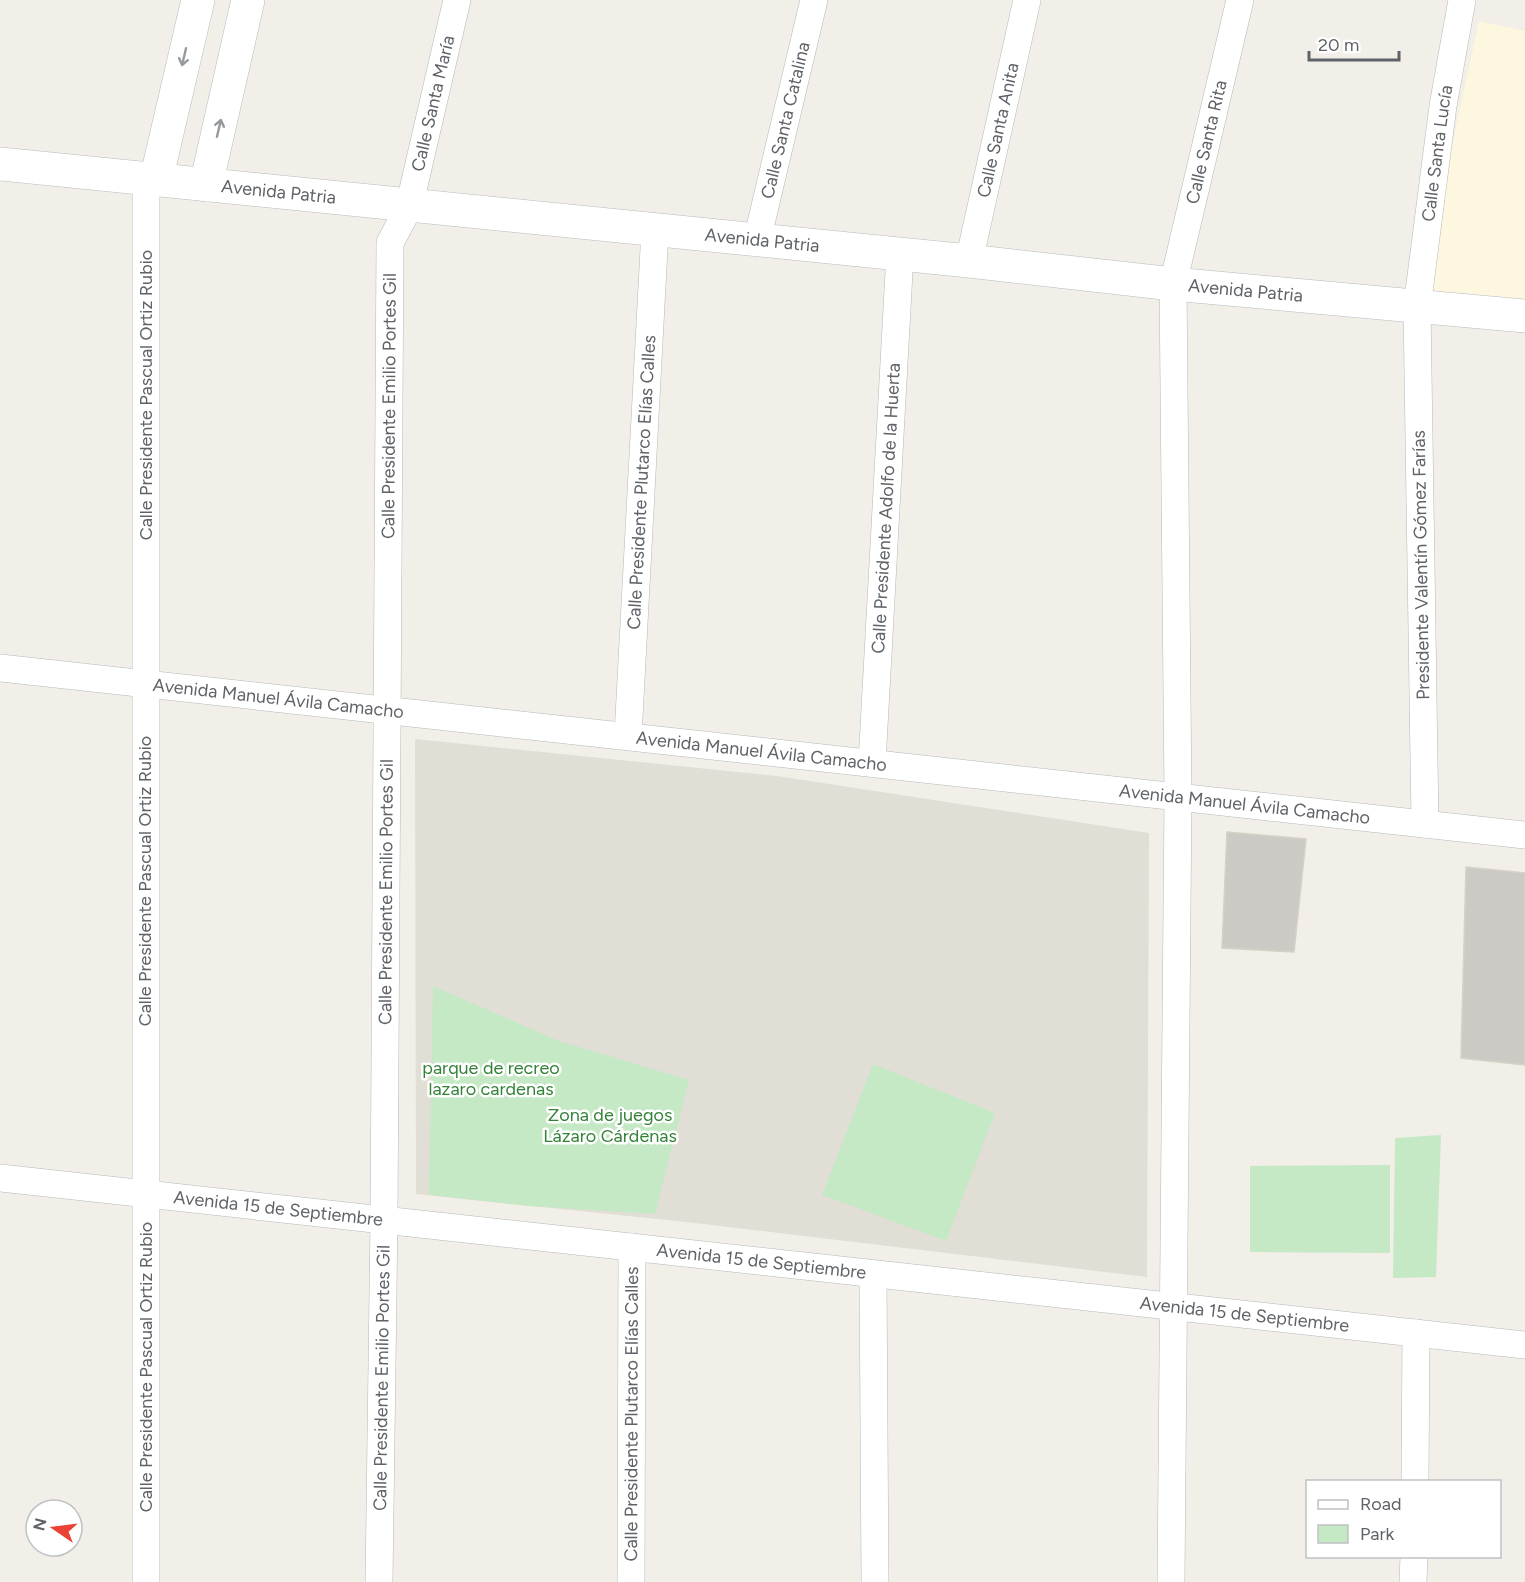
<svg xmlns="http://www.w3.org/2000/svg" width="1525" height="1582" font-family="Figtree,sans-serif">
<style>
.commercial{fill:#fef7e0}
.education{fill:#e1ded6}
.green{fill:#c5e8c5}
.building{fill:#cccac5;stroke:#d6d1c6;stroke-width:1.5}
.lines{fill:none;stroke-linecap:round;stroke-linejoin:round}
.street-casing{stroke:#b5b8bc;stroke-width:28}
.secondary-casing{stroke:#b6babf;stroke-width:34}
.street{stroke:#fff;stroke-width:27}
.secondary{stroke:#fff;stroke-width:33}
.oneway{stroke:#979a9d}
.labels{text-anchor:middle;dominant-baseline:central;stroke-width:5;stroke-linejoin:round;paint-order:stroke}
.street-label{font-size:18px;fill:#5f6368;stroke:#fff}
.park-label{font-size:18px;fill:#348238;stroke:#fff}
</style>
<rect width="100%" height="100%" fill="#f1efe8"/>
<path class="commercial" d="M1479,21L1525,31V318L1417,307Z"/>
<path class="education" d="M415,739L777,776L1149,833L1147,1277L695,1223L416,1194Z"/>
<path class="green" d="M433,986L559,1041L689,1080L655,1214L529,1206L429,1195Z
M873,1064L995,1113L946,1241L822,1195Z
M1441,1135L1436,1277L1393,1278L1395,1138Z
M1390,1165V1253L1250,1252V1166Z"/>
<path class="building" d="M1227,832L1306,839L1294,952L1222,948Z
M1466,867L1525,873V1065L1461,1058Z"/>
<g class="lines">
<defs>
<g id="street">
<path id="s1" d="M757,240L814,0"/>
<path id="s2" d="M969,261L1027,0"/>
<path id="s3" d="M0,668L1525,835"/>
<path id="s4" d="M628,736L655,230"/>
<path id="s5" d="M872,763L900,254"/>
<path id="s6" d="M1425,824L1417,307L1443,106L1462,0"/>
<path id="s7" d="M0,1178L1525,1345"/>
<path d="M873,1274L875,1582"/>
<path d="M1415,1482L1416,1333"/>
<path d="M146,1582V179"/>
<path id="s8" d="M379,1582L384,1220L390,243L409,207L457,0"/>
<path id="s9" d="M631,1582L632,1247"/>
<path id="s10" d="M1171,1582L1178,797L1173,284L1240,0"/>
<path d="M1413,1582L1414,1556"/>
</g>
<g id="secondary">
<path id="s11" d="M0,164L969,261L1173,284L1525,316"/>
<path d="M156,180L198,0"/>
<path d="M206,185L248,0"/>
</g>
</defs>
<use href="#street" class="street-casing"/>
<use href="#secondary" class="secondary-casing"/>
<use href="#street" class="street"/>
<use href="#secondary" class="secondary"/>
</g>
<defs><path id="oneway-shaft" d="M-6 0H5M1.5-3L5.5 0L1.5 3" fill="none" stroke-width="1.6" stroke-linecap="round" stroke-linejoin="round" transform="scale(1.5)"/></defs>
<g class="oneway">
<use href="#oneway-shaft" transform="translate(184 57) rotate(103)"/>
<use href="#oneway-shaft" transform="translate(219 128) rotate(-77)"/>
</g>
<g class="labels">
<g class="street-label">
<text stroke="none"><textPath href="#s8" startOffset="1486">Calle Santa María</textPath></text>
<text stroke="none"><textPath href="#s1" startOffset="123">Calle Santa Catalina</textPath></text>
<text stroke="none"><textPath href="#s2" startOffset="134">Calle Santa Anita</textPath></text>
<text stroke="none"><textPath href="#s10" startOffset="1444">Calle Santa Rita</textPath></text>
<text stroke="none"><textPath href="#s6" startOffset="672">Calle Santa Lucía</textPath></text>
<text stroke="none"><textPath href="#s11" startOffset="280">Avenida Patria</textPath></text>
<text stroke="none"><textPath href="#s11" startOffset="766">Avenida Patria</textPath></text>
<text stroke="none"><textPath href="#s11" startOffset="1252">Avenida Patria</textPath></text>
<text transform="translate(146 395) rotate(-90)">Calle Presidente Pascual Ortiz Rubio</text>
<text stroke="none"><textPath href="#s8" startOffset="1176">Calle Presidente Emilio Portes Gil</textPath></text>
<text stroke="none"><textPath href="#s4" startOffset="254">Calle Presidente Plutarco Elías Calles</textPath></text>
<text stroke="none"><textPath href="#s5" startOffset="255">Calle Presidente Adolfo de la Huerta</textPath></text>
<text transform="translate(1421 565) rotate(-91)">Presidente Valentín Gómez Farías</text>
<text stroke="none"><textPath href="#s3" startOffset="280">Avenida Manuel Ávila Camacho</textPath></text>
<text stroke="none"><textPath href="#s3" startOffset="766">Avenida Manuel Ávila Camacho</textPath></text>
<text stroke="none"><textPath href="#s3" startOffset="1252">Avenida Manuel Ávila Camacho</textPath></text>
<text transform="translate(145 881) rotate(-90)">Calle Presidente Pascual Ortiz Rubio</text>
<text stroke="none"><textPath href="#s8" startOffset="690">Calle Presidente Emilio Portes Gil</textPath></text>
<text stroke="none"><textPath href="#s7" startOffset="280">Avenida 15 de Septiembre</textPath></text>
<text stroke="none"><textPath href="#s7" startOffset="766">Avenida 15 de Septiembre</textPath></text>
<text stroke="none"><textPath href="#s7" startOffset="1252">Avenida 15 de Septiembre</textPath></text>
<text transform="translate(146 1367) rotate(-90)">Calle Presidente Pascual Ortiz Rubio</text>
<text stroke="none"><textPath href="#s8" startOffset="204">Calle Presidente Emilio Portes Gil</textPath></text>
<text stroke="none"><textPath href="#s9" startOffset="168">Calle Presidente Plutarco Elías Calles</textPath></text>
</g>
<g class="park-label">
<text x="491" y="1068">parque de recreo<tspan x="491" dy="21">lazaro cardenas</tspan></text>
<text x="610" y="1115">Zona de juegos<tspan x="610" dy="21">Lázaro Cárdenas</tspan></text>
</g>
</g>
<rect x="1306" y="1480" width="195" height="78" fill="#ffffff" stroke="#bfc1c3" stroke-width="1.5"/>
<rect x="1318" y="1500" width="30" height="9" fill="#ffffff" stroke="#bfc1c3" stroke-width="1.5"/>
<text x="1360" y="1510" font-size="18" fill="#5f6368">Road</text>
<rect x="1318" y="1525" width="30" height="18" fill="#c5e8c5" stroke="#bfc1c3" stroke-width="1.5"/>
<text x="1360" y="1540" font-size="18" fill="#5f6368">Park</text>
<g transform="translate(54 1528) rotate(284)"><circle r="28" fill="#ffffff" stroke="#bfc1c3" stroke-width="1.5"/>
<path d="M0-4.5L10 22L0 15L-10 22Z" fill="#ea4335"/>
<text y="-9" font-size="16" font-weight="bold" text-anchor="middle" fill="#5f6368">N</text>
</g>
<path d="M1309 51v9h90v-9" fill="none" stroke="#5f6368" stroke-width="3"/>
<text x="1318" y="51" font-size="18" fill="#5f6368" stroke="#ffffff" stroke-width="4.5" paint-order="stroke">20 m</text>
</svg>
